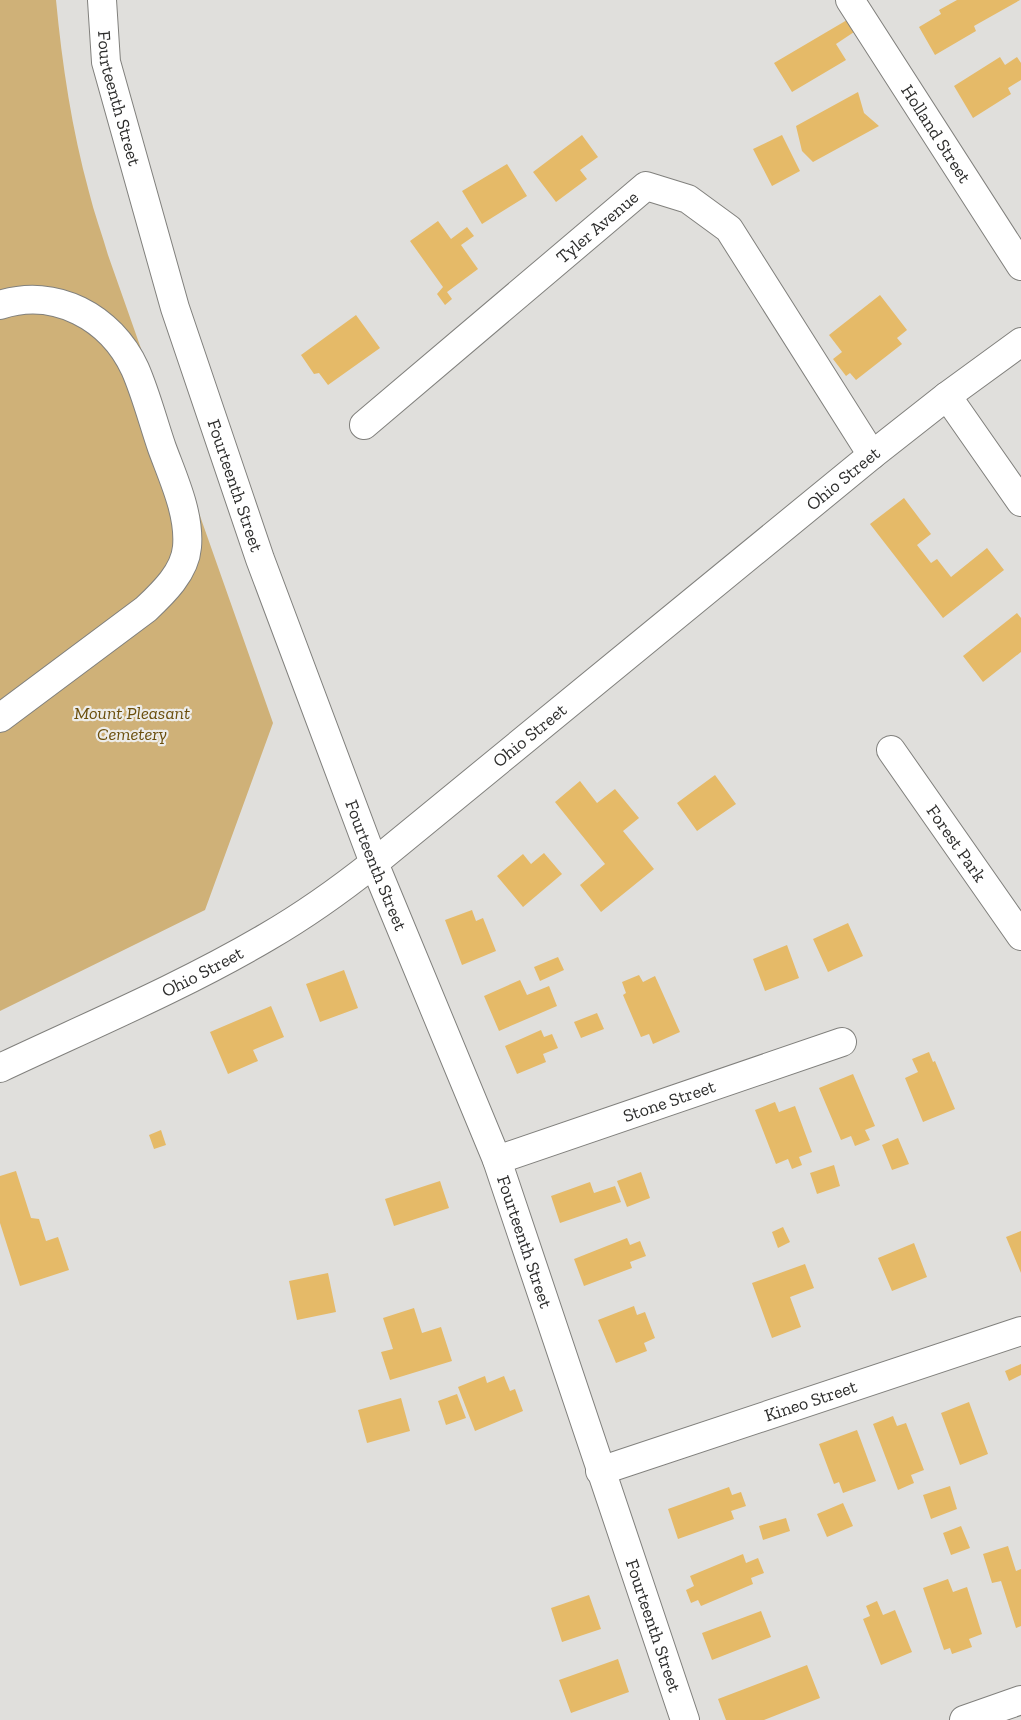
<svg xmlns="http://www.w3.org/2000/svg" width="1021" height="1720" font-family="'Zilla Slab',serif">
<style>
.green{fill:#cfb178}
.building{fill:#e5ba68}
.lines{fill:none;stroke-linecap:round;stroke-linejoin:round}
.minor-casing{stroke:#81807d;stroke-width:30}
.minor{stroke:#fff;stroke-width:28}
.labels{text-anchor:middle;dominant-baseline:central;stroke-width:4.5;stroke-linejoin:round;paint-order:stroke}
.street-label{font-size:18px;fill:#2d2d2c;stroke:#edece9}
.park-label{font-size:18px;font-style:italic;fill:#6a4e0c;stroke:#edece9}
</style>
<rect width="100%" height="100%" fill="#e0dfdc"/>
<path class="green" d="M0,0H56C62,64 72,130 89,192C94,213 102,234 108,255L273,723L205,910L0,1011Z"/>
<path class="building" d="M957,0H1020L974,26L976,31L935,55L919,27L941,14L939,10Z
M847,20L854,32L836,44L846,60L792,92L774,63Z
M1000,57L1005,65L1017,57L1021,63V80L1008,88L1011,94L973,118L954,86Z
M858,92L864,113L879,126L813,162L802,151L796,126Z
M582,135L598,157L580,170L587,179L556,202L533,172Z
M782,135L800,171L772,186L753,149Z
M507,164L527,196L482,224L462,191Z
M438,221L451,239L467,227L474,236L461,245L478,269L447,292L452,299L445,305L437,294L443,287L410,241Z
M880,295L907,330L897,338L902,344L856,380L850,373L846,376L833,359L842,352L829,335Z
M356,315L380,348L328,385L319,373L314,374L301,355Z
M904,498L931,534L917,545L931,563L937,559L951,577L987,548L1004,570L943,618L870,524Z
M1017,613L1021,618V652L983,682L963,656Z
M715,775L736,804L697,831L677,803Z
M580,781L597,803L615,789L639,818L623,831L654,869L601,912L580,885L605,864L555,802Z
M544,853L562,874L523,907L497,876L523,854L531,864Z
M472,910L476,921L483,918L496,951L462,965L445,920Z
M848,923L863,956L828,972L813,939Z
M787,945L799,978L765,991L753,959Z
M558,957L564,970L540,981L534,967Z
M344,970L358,1008L320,1022L306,984Z
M639,975L643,982L655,976L680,1032L653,1044L649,1034L641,1037L623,995L626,993L622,982Z
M520,980L527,995L549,986L557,1006L499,1031L484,996Z
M271,1006L284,1037L253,1050L258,1061L228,1074L210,1032Z
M597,1013L604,1029L581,1038L574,1022Z
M541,1030L544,1037L552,1034L558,1048L543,1054L546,1062L517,1074L505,1046Z
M929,1052L933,1062L935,1061L955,1109L923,1122L905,1078L918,1072L912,1059Z
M853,1074L875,1126L865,1130L870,1140L855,1146L851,1136L841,1140L819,1088Z
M775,1102L779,1112L795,1106L812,1152L799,1157L802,1165L792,1169L788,1159L776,1164L755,1110Z
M161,1130L166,1145L154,1149L149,1135Z
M898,1138L909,1164L892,1170L882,1145Z
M834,1165L840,1186L817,1194L810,1173Z
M16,1171L31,1218L39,1219L46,1241L58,1237L69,1270L20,1286L0,1223V1176Z
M641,1172L650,1198L627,1207L617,1181Z
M440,1181L449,1208L394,1226L385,1199Z
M590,1182L594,1193L615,1186L621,1202L560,1223L551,1196Z
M783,1227L790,1242L778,1248L772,1232Z
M1021,1231V1273L1006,1237Z
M627,1238L630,1245L640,1241L646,1256L630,1262L632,1268L584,1286L574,1259Z
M914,1243L927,1277L892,1291L878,1258Z
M805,1264L814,1288L790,1297L801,1327L772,1338L752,1283Z
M328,1273L336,1312L297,1320L289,1281Z
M634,1306L637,1315L645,1312L655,1338L644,1343L647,1351L616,1363L598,1320Z
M414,1308L422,1333L441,1327L452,1361L390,1380L381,1352L393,1349L383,1318Z
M1021,1364V1375L1009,1381L1005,1371Z
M485,1376L487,1383L504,1376L510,1391L515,1389L523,1411L475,1431L458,1387Z
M457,1394L466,1418L446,1425L438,1401Z
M401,1398L410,1431L367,1443L358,1410Z
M969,1402L988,1454L960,1465L941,1413Z
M893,1416L897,1426L906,1423L924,1470L911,1475L914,1483L898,1490L873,1424Z
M857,1430L876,1481L843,1493L839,1482L834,1484L819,1444Z
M950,1486L957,1509L931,1519L923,1495Z
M729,1487L732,1495L741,1492L746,1506L731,1511L734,1519L678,1539L668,1509Z
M843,1503L853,1526L827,1537L817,1514Z
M786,1518L790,1531L763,1540L759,1526Z
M961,1526L970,1548L951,1555L943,1533Z
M1008,1546L1016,1571L1021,1569V1626L1016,1628L1001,1581L992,1583L983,1554Z
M743,1554L746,1563L758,1558L764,1573L751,1578L753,1584L701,1606L698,1600L691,1603L686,1590L694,1586L690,1576Z
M948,1579L953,1592L967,1587L982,1634L969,1639L972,1647L952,1654L950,1648L944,1650L923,1588Z
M589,1595L601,1629L562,1642L551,1608Z
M877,1601L883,1615L895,1610L912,1652L881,1665L863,1619L870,1616L866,1606Z
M761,1611L771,1637L712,1660L702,1633Z
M618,1659L629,1692L571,1713L559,1680Z
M807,1665L820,1698L764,1720H726L718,1699Z"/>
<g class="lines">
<defs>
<g id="minor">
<path id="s1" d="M102,0L106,62L175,308L260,559L374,863L497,1160L685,1720"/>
<path id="s2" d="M850,0L1021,266"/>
<path d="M0,305C55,287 111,317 135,369C146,394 153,422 162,448C173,478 190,514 187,547C185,572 163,593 146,609L0,718"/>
<path d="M947,396L1021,502"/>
<path id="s3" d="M364,425L646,186L688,199L729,229L872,455"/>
<path id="s4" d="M891,750L1021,936"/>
<path id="s5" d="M0,1068C89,1026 182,987 267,937C305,915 340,890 374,863L872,455L947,396L1021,342"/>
<path id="s6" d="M497,1160L842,1042"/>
<path id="s7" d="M600,1471L1021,1331"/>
<path d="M964,1720L1021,1700"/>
</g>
</defs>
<use href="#minor" class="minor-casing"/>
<use href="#minor" class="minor"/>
</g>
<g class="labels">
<g class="street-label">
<text stroke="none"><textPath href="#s1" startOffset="100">Fourteenth Street</textPath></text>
<text stroke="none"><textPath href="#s2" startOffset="159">Holland Street</textPath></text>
<text stroke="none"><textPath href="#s3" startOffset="306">Tyler Avenue</textPath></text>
<text stroke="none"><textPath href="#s5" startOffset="1034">Ohio Street</textPath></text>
<text stroke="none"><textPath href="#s1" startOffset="505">Fourteenth Street</textPath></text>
<text stroke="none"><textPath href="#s5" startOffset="629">Ohio Street</textPath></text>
<text stroke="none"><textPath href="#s4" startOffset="114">Forest Park</textPath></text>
<text stroke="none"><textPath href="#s1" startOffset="910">Fourteenth Street</textPath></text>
<text stroke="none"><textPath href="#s5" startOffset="224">Ohio Street</textPath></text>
<text stroke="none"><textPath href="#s6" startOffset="182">Stone Street</textPath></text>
<text stroke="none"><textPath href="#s1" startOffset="1315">Fourteenth Street</textPath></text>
<text stroke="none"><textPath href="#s7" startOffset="222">Kineo Street</textPath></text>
<text stroke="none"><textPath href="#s1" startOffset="1720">Fourteenth Street</textPath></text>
</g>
<g class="park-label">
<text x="132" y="713">Mount Pleasant<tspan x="132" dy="21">Cemetery</tspan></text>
</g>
</g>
</svg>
